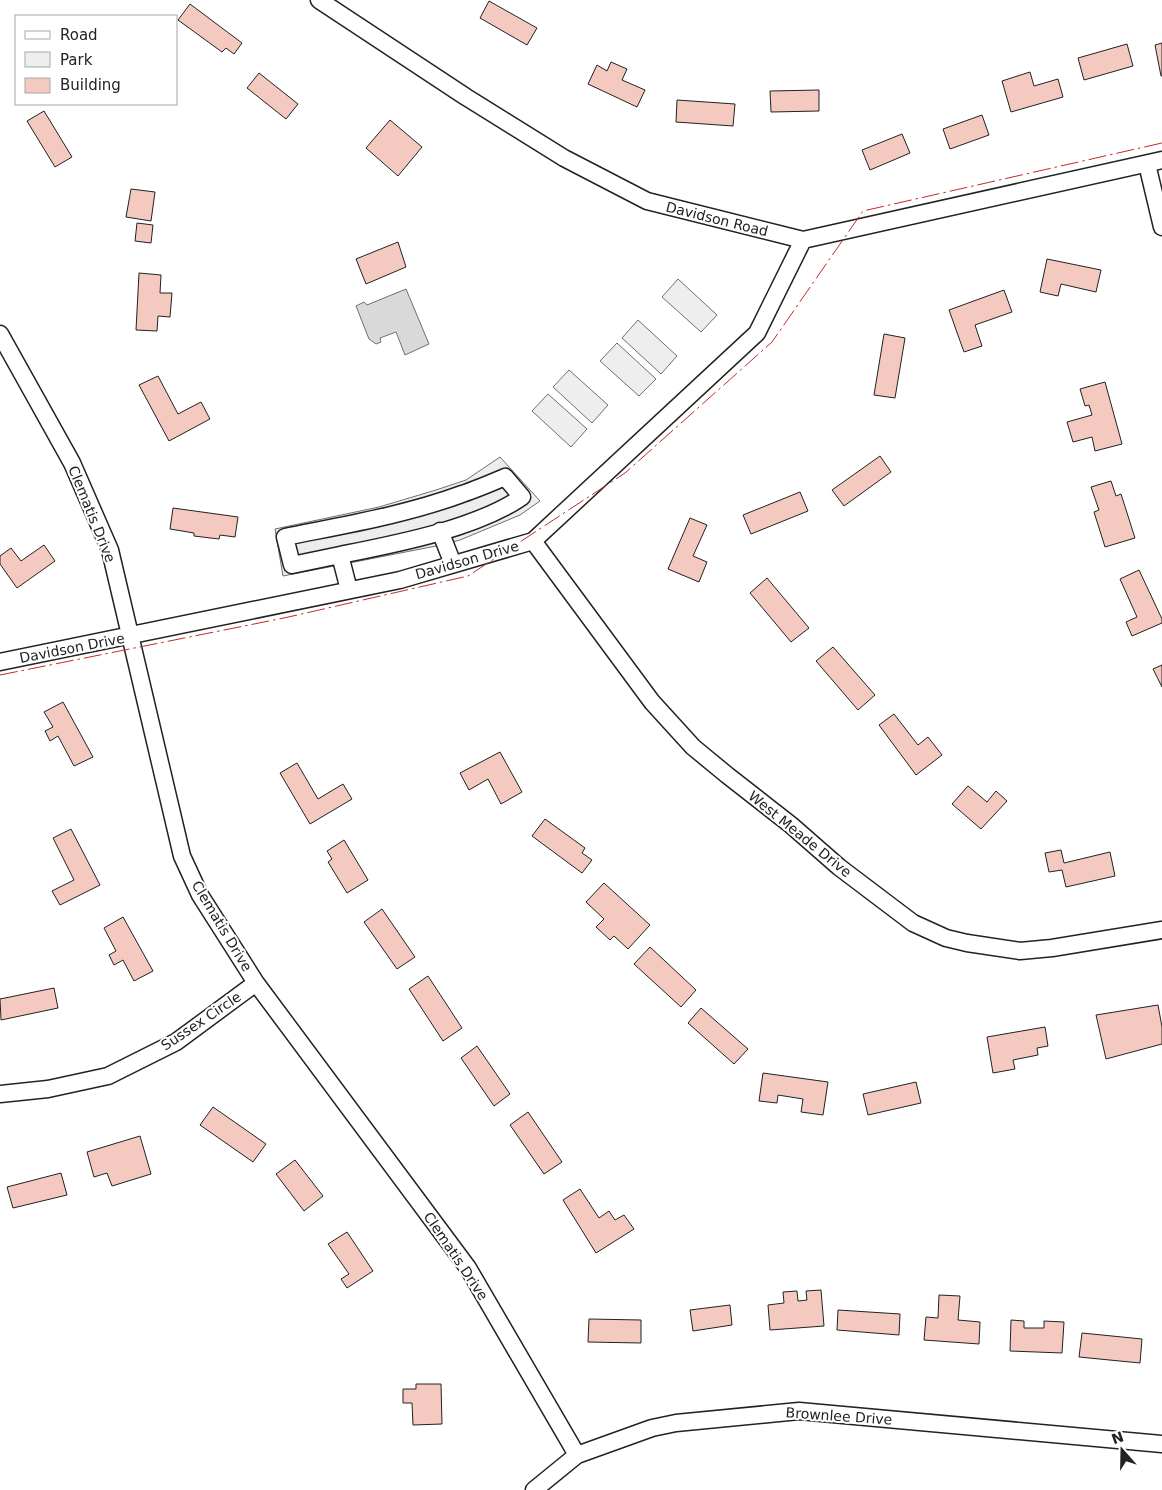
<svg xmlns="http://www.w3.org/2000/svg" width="1162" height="1490" font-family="'DejaVu Sans',sans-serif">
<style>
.green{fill:#eee;stroke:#6f6f6f}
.parking{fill:#ededed;stroke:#6f6f6f}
.water{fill:#d9d9d9;stroke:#6f6f6f}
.building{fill:#f3c9c0;stroke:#222}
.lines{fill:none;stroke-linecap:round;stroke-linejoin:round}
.minor-casing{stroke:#222;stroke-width:19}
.minor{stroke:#fff;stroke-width:16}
.power{stroke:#c62828;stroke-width:1;stroke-dasharray:18 4 2.5 4;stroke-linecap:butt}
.labels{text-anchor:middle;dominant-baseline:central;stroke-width:4;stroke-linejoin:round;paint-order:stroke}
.street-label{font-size:14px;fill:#222;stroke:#fff}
</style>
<rect width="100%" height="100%" fill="#fff"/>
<path class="green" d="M678,279L717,315L701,332L662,297Z
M638,320L677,356L661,374L622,338Z
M617,343L656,379L639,396L600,361Z
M569,370L608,405L592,423L553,387Z
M548,394L587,429L571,447L532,411Z"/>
<path class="parking" d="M500,457L540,501L520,515L460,540L436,546L283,576L275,529L379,507L436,490L466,480Z"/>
<path class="water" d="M406,289L429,344L405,355L396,332L380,338L381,342L376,344L369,339L356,306L364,302L367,305Z"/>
<path class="building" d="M489,1L537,28L527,45L480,18Z
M190,4L242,43L234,54L226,48L222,52L178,20Z
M1162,43V76H1161L1155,45Z
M1127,44L1133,66L1084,80L1078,58Z
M611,62L627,69L622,80L645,90L637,107L588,84L597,65L607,71Z
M1030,72L1034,86L1058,79L1063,97L1011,112L1002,81Z
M259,73L298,104L286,119L247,88Z
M819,90V111L771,112L770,91Z
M677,100L735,104L733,126L676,122Z
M44,111L72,157L55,167L27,121Z
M982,115L989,135L950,149L943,129Z
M390,120L422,147L398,176L366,148Z
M902,134L910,153L870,170L862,150Z
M131,189L155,192L151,221L126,217Z
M137,223L153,225L151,243L135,241Z
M398,242L406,267L366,284L356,259Z
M1047,259L1101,270L1096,292L1061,284L1058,296L1040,292Z
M139,273L161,275L160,293H172L170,317L158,316L157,331L136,330Z
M1004,290L1012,312L975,325L982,346L964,352L949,310Z
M884,334L905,338L895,398L874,395Z
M158,376L178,414L201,402L210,419L169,441L139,385Z
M1105,382L1122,444L1095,451L1092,437L1073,442L1067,422L1092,415L1089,405L1085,406L1080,389Z
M880,456L891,472L844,506L832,490Z
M1111,481L1116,496L1121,494L1135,538L1105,547L1094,512L1099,510L1091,487Z
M800,492L808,511L751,534L743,515Z
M173,508L238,517L235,537L220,535L219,539L194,536V533L170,529Z
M690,518L707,525L693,556L707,562L699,582L668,569Z
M44,545L55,561L17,588L0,564V556L11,548L21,561Z
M1139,570L1162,619V623L1132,636L1126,622L1137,617L1120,579Z
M767,578L809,628L791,642L750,593Z
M833,647L875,695L858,710L816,661Z
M1162,665V687L1153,669Z
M63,702L93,757L74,766L58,736L50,741L45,731L53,727L44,712Z
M894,714L918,745L928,737L942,755L916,775L879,725Z
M500,752L522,792L501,804L488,779L469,790L460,773Z
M297,763L318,799L343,784L352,799L310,824L280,773Z
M968,786L987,802L996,791L1007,801L981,829L952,804Z
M545,819L585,848L582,853L592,860L582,873L532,836Z
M71,829L100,885L60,905L52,891L74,880L53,838Z
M344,840L368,880L347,893L328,862L332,859L327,851Z
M1061,850L1064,863L1110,852L1115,876L1066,887L1062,870L1049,872L1045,853Z
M604,883L650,925L628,949L614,936L610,940L596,927L604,919L586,902Z
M382,909L415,957L397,969L364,922Z
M123,917L153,971L134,981L123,960L114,965L109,955L116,951L104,928Z
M650,947L696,990L681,1007L634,964Z
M428,976L462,1028L443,1041L409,989Z
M54,988L58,1008L1,1020L0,999Z
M1158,1005L1162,1027V1044L1106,1059L1096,1015Z
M701,1008L748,1049L734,1064L688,1023Z
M1045,1027L1048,1046L1037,1048L1038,1055L1013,1060L1015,1069L993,1073L987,1037Z
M477,1046L510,1094L494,1106L461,1058Z
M763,1073L828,1082L823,1115L801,1112L803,1099L778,1095L777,1103L759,1101Z
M916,1082L921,1103L868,1115L863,1094Z
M213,1107L266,1144L253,1162L200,1125Z
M528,1112L562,1162L544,1174L510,1125Z
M140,1136L151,1174L112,1186L107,1173L94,1177L87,1152Z
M295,1160L323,1196L304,1211L276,1174Z
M61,1173L67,1195L13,1208L7,1187Z
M580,1189L599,1218L609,1211L615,1220L624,1215L634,1229L596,1253L563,1200Z
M347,1232L373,1271L347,1288L341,1279L349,1274L328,1244Z
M821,1290L824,1326L770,1330L768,1305L784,1303L783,1292L797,1291L798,1301L807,1300L806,1291Z
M939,1295L960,1296L958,1320L980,1322L979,1344L924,1340L926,1317L938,1318Z
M730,1305L732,1325L693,1331L690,1310Z
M838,1310L900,1314L899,1335L837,1330Z
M589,1319L641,1320V1343L588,1342Z
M1011,1320L1024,1321V1328H1044V1321L1064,1322L1062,1353L1010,1351Z
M1082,1333L1142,1339L1140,1363L1079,1357Z
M416,1384H441L442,1424L413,1425L412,1403H403V1389H416Z"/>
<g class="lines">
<defs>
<path id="minor" d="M319,0L466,97L564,158L647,201L803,240L1162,160
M1147,164L1162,227
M0,334L72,463L110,550L182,856L200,895L256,983L468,1268L577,1455
M440,531L453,564
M533,541L652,702L693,747L727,775L791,825L839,867L913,923L946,938L967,943L1020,951L1052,948L1162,930
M340,555C395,544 475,529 522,497L505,477C491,483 477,489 462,494C405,515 344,525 285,537L292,565L340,555L349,590
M0,662L400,580L533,541L757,333L803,240
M0,1094L48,1089L108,1076L176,1042L256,983
M534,1490L577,1455L652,1428L676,1423L799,1411L1162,1444"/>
</defs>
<use href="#minor" class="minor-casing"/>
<use href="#minor" class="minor"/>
<path class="power" d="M0,675L284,618L468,576L625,473L772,342L863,211L1162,143"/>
</g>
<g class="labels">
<g class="street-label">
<text transform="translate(717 219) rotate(14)">Davidson Road</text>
<text transform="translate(92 514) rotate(68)">Clematis Drive</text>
<text transform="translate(467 560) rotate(-16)">Davidson Drive</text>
<text transform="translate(72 648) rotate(-11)">Davidson Drive</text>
<text transform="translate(800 834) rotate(39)">West Meade Drive</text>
<text transform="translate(222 926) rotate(59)">Clematis Drive</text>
<text transform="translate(201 1021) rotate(-34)">Sussex Circle</text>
<text transform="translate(456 1256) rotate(56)">Clematis Drive</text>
<text transform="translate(839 1416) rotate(4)">Brownlee Drive</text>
</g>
</g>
<rect x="15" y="15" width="162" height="90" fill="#ffffff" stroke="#a7a7a7"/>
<rect x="25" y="31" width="25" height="8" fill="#ffffff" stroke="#a7a7a7"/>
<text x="60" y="40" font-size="15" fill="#222222">Road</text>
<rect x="25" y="52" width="25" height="15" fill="#eeeeee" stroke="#a7a7a7"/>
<text x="60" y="65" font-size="15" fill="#222222">Park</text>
<rect x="25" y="78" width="25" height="15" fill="#f3c9c0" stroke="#a7a7a7"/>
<text x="60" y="90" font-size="15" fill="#222222">Building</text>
<g transform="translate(1122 1450) rotate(340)" stroke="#ffffff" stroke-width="4" paint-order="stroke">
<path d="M0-4L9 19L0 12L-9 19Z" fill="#222222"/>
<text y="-8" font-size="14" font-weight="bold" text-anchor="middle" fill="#222222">N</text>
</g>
</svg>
